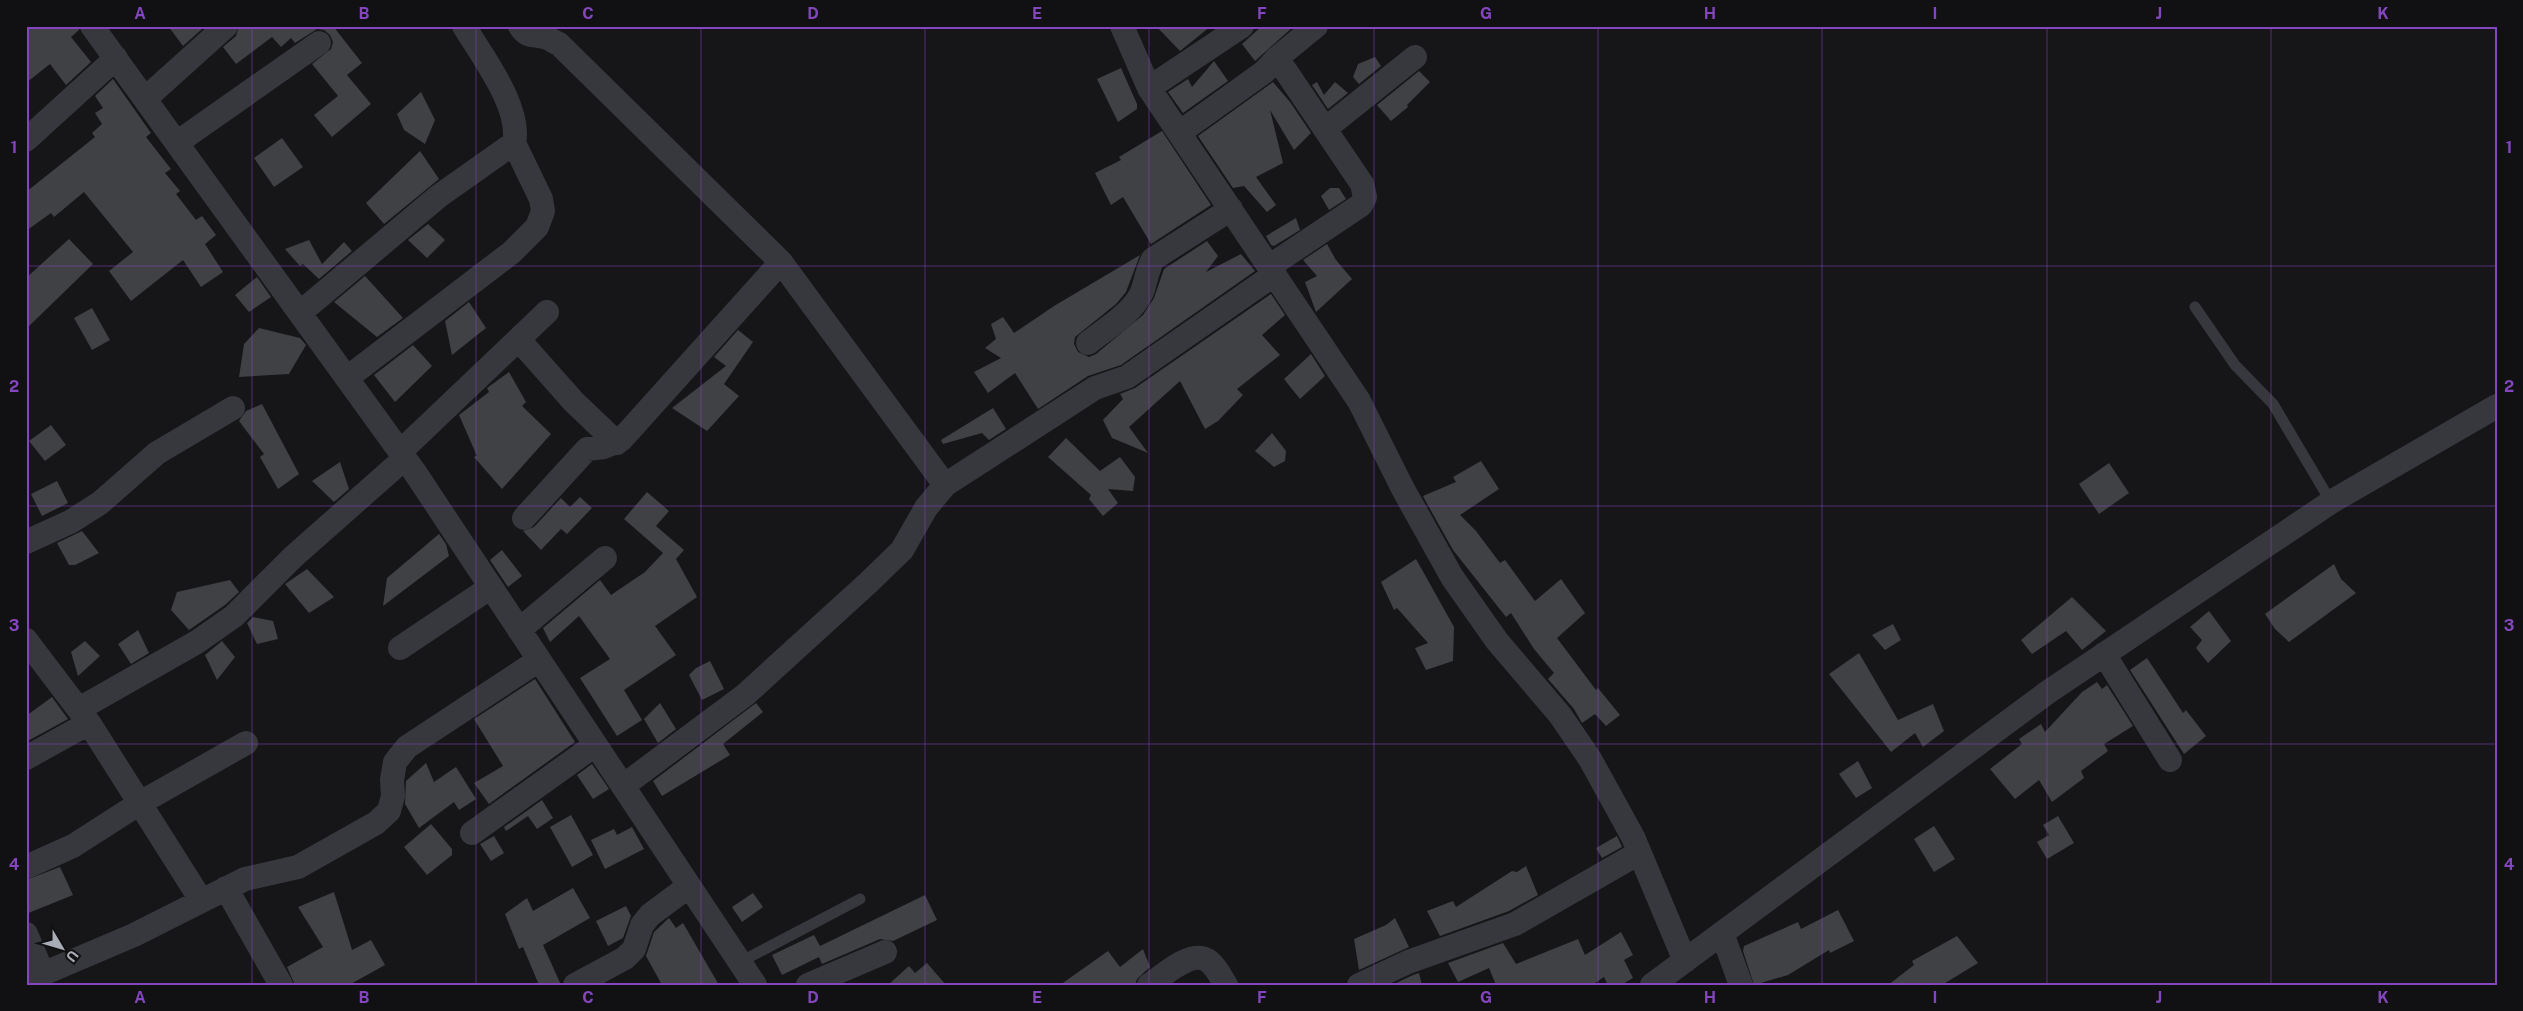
<svg xmlns="http://www.w3.org/2000/svg" width="2523" height="1011" font-family="'Public Sans',sans-serif">
<style>
.building{fill:#404145}
.lines{fill:none;stroke-linecap:round;stroke-linejoin:round}
.service{stroke:#37383d;stroke-width:11}
.minor{stroke:#37383d;stroke-width:24}
.grid{fill:none;stroke:#8446be;stroke-width:1;stroke-opacity:0.55}
.neatline{fill:none;stroke:#8446be;stroke-width:2}
.grid-label{font-size:16px;text-anchor:middle;font-weight:bold;fill:#8446be}
</style>
<rect width="100%" height="100%" fill="#161618"/>
<path class="building" d="M26,26H78L79,30L71,37L91,62L66,85L50,64L26,83Z
M168,26H200L202,29L183,46Z
M239,26H333L362,63L347,75L371,104L332,137L314,115L338,96L312,64L331,49L333,42L330,35L324,30L317,29L295,43L291,38L281,47L272,37L236,64L223,47L236,36Z
M1156,26H1211L1180,51Z
M1262,26H1294L1255,61L1242,44Z
M1375,57L1381,66L1359,84L1353,77L1358,64Z
M1214,61L1228,81L1183,113L1168,92L1188,79L1192,87Z
M1121,68L1137,104V109L1118,122L1097,79Z
M1419,71L1430,82L1407,105L1408,107L1391,121L1377,105Z
M113,79L151,133L146,137L171,169L165,173L180,191L176,194L196,220L202,216L216,235L205,244L223,272L201,287L183,260L131,301L109,271L133,252L84,192L54,217L51,213L26,231V192L95,137L92,133L102,124L95,113L103,108L95,96Z
M1273,82L1290,102L1311,133L1294,150L1270,110L1283,163L1256,177L1276,205L1267,212L1244,186L1233,188L1198,136Z
M1317,82L1324,95L1335,82L1348,93L1328,109L1312,85Z
M421,92L435,120L425,144L404,130L397,114Z
M1162,131L1211,205L1151,244L1123,197L1111,205L1095,173L1121,160L1119,157Z
M282,138L303,167L274,187L254,158Z
M420,151L439,179L384,224L366,203Z
M1330,188H1339L1346,199L1329,210L1321,196Z
M1296,218L1300,230L1274,246L1271,245L1266,236Z
M428,224L445,240L427,258L408,240Z
M69,239L93,264L26,329V278Z
M309,240L322,264L344,242L352,251L319,279L303,264L300,266L285,249Z
M1207,241L1218,256L1206,272L1241,254L1255,271L1121,365L1088,376L1038,409L1015,373L988,393L974,372L1001,358L985,348L996,339L991,324L1003,317L1014,333L1054,306L1140,255L1126,292L1116,304L1075,337L1074,344L1078,352L1089,357L1096,354L1143,315L1154,298L1164,269Z
M1327,244L1336,260L1352,279L1316,312L1305,282L1317,276L1303,260Z
M365,276L403,318L377,337L334,302Z
M257,277L271,297L249,312L235,295Z
M1271,294L1285,315L1262,335L1280,355L1237,389L1243,395L1218,421L1205,429L1180,381L1129,427L1148,453L1112,438L1103,420L1123,399L1120,394L1135,388Z
M469,302L486,328L452,355L445,321Z
M92,308L110,340L92,350L74,318Z
M259,328L300,338L306,345L289,374L239,377L244,344Z
M738,330L753,342L724,384L739,396L707,431L672,408L726,366L714,357Z
M413,345L432,366L395,402L374,375Z
M1311,354L1325,376L1300,399L1284,379Z
M509,372L526,402L522,406L551,434L502,489L474,457L477,456L459,415L489,392L487,388Z
M262,404L299,474L278,489L260,457L264,454L239,421L246,411Z
M993,408L1006,429L989,440L982,433L943,444L941,440Z
M51,425L66,445L45,461L29,441Z
M1272,433L1286,451L1285,461L1274,467L1255,451Z
M1066,438L1100,471L1120,457L1135,477L1133,491L1108,489L1118,503L1103,516L1089,499L1091,495L1048,457Z
M1481,461L1499,489L1460,515L1476,531L1500,563L1505,560L1535,601L1561,579L1585,613L1557,638L1596,690L1598,688L1620,715L1606,726L1595,714L1582,723L1574,709L1548,679L1554,673L1534,649L1511,613L1506,617L1453,550L1425,500L1423,496L1456,482L1453,477Z
M340,462L349,489L334,502L312,481Z
M2109,463L2129,493L2099,514L2079,484Z
M57,481L68,503L42,516L31,494Z
M647,492L669,511L656,526L684,550L676,559L697,597L655,626L676,655L624,690L642,720L617,736L580,678L610,659L579,616L550,642L543,628L600,580L611,595L645,572L663,553L624,519Z
M580,497L592,508L567,534L561,529L541,550L523,531L534,527L561,498L570,507Z
M82,531L99,553L75,565H69L57,543Z
M439,534L446,544L449,556L383,606L387,578Z
M502,550L522,576L508,587L490,560Z
M1416,559L1454,627L1453,661L1426,670L1415,648L1428,643L1397,608L1394,610L1381,582Z
M2334,564L2341,579L2356,593L2289,642L2275,629L2265,614Z
M307,569L334,597L309,613L285,584Z
M230,580L239,592L225,605L189,630L171,610L177,592Z
M2072,597L2106,631L2082,650L2066,631L2032,654L2021,640Z
M2209,611L2231,641L2208,663L2196,648L2202,640L2190,627Z
M253,617L273,621L278,639L257,644L247,623Z
M1893,624L1901,640L1885,650L1872,635Z
M138,630L149,653L131,664L118,644Z
M85,641L100,656L78,676L71,652Z
M222,641L235,657L217,680L205,655Z
M1859,653L1898,720L1933,704L1944,731L1923,747L1915,733L1891,752L1829,674Z
M2147,658L2183,713L2186,710L2206,736L2184,754L2130,670Z
M710,661L724,689L702,700L689,675L696,668Z
M535,679L575,742L489,804L474,783L503,766L474,719Z
M2097,682L2102,689L2107,685L2133,726L2104,744L2108,751L2081,771L2084,778L2052,802L2039,780L2015,799L1990,769L2022,744L2019,739L2041,724L2045,732L2082,692Z
M52,697L68,719L26,742V716Z
M660,703L676,729L658,743L644,719Z
M756,703L763,712L723,744L730,755L662,796L653,781Z
M1858,761L1872,788L1856,798L1839,774Z
M426,763L434,782L456,767L476,799L459,810L454,802L419,828L405,804L406,781Z
M592,764L609,789L593,799L577,775Z
M542,800L553,818L537,829L528,816L506,831L504,827Z
M571,815L593,855L572,867L550,827Z
M2058,816L2074,843L2047,859L2037,842L2049,835L2043,825Z
M431,824L452,849V855L427,875L404,847Z
M1934,826L1955,859L1934,872L1914,839Z
M632,827L644,849L605,869L591,840L614,829L617,835Z
M494,836L504,853L491,861L480,844Z
M1617,836L1622,847L1602,858L1596,848Z
M1526,866L1538,895L1509,911L1440,936L1427,911L1453,901L1456,907L1512,871L1517,872Z
M60,867L73,895L26,914V880Z
M573,888L590,918L543,945L561,985H539L523,947L519,949L505,914L527,898L533,911Z
M334,892L352,950L371,940L385,965L349,985H295L287,967L323,947L298,907Z
M753,893L763,907L742,922L732,907Z
M925,895L937,920L893,941L880,939L822,964L819,957L782,975L772,955L814,935L820,946Z
M626,906L631,916L623,938L608,946L596,921Z
M1838,910L1854,941L1830,953L1829,950L1788,975L1754,985L1743,951L1744,946L1798,922L1801,929Z
M669,918L676,928L683,923L719,985H662L646,956L654,932Z
M1395,918L1409,947L1359,970L1354,939L1386,925Z
M1621,932L1633,955L1624,960L1633,978L1621,985H1608L1604,977L1592,985H1496L1489,968L1458,982L1448,963L1503,943L1516,964L1578,939L1585,955Z
M1957,936L1978,963L1942,985H1888L1914,965L1912,961Z
M1143,949L1150,967L1137,979L1135,985H1060L1108,951L1120,967Z
M927,963L946,985H888L909,966L915,973Z
M1419,973L1422,985H1392L1413,975Z"/>
<g class="lines">
<path class="service" d="M2195,307L2235,365L2273,404L2331,502
M740,962L860,899"/>
<path class="minor" d="M92,26L414,471L755,985
M520,26C528,38 532,34 544,37C549,38 554,42 559,44L781,262L945,485
M1122,26L1149,88L1359,401L1403,489L1452,577L1497,641L1560,715L1590,759L1633,837L1685,961
M1149,88L1242,26
M146,98L226,26
M1325,129L1415,57
M1179,133L1264,72L1277,58L1316,26
M26,140L116,58
M178,142L319,43
M1270,266L1361,205L1365,197L1362,184L1277,58
M301,312L439,196L514,143C522,108 482,56 464,26
M519,340L574,402L617,443
M1088,343C1105,329 1133,313 1142,292C1146,281 1147,270 1153,259L1231,209
M347,378L512,252L537,227L543,211L541,199L514,143
M400,452L547,312
M524,518L587,449L604,447L621,440L781,262
M26,542L70,522L100,503L157,453L233,408
M519,630L605,558
M26,640L89,723L201,900
M400,648L491,587
M2104,654L2170,760
M79,709L197,642L234,616L293,557L405,458
M26,758L89,723
M623,786L745,695L868,583L902,550L926,508L945,485L1095,388L1127,377L1275,274
M472,833L595,745
M26,867L73,846L140,803L246,743
M226,888L281,985
M1722,933L1741,985
M26,934L43,974
M26,981L134,935L245,879L298,867L376,823L389,811L393,796L392,780L395,762L407,747L539,660
M575,985L625,958L634,949L642,925L650,915L689,886
M808,985L885,952
M1149,985C1163,976 1190,950 1207,960C1215,965 1221,977 1226,985
M1359,985L1408,962L1515,924L1639,853
M1652,985L2048,692L2331,502L2497,406"/>
</g>
<path class="grid" d="M252,26V985M476,26V985M701,26V985M925,26V985M1149,26V985M1374,26V985M1598,26V985M1822,26V985M2047,26V985M2271,26V985M26,266H2497M26,506H2497M26,744H2497"/>
<rect width="2523" height="1011" fill="none" stroke="#111113" stroke-width="55"/>
<g transform="translate(62 948) rotate(128)" stroke="#111113" stroke-width="4" paint-order="stroke">
<path d="M0-4L9 19L0 12L-9 19Z" fill="#a8adb8"/>
<text y="-8" font-size="14" font-weight="bold" text-anchor="middle" fill="#a8adb8">U</text>
</g>
<rect x="28" y="28" width="2468" height="956" class="neatline"/>
<g class="grid-label">
<text x="140" y="19">A</text>
<text x="364" y="19">B</text>
<text x="588" y="19">C</text>
<text x="813" y="19">D</text>
<text x="1037" y="19">E</text>
<text x="1262" y="19">F</text>
<text x="1486" y="19">G</text>
<text x="1710" y="19">H</text>
<text x="1935" y="19">I</text>
<text x="2159" y="19">J</text>
<text x="2383" y="19">K</text>
<text x="14" y="153">1</text>
<text x="2509" y="153">1</text>
<text x="14" y="392">2</text>
<text x="2509" y="392">2</text>
<text x="14" y="631">3</text>
<text x="2509" y="631">3</text>
<text x="14" y="870">4</text>
<text x="2509" y="870">4</text>
<text x="140" y="1003">A</text>
<text x="364" y="1003">B</text>
<text x="588" y="1003">C</text>
<text x="813" y="1003">D</text>
<text x="1037" y="1003">E</text>
<text x="1262" y="1003">F</text>
<text x="1486" y="1003">G</text>
<text x="1710" y="1003">H</text>
<text x="1935" y="1003">I</text>
<text x="2159" y="1003">J</text>
<text x="2383" y="1003">K</text>
</g>
</svg>
